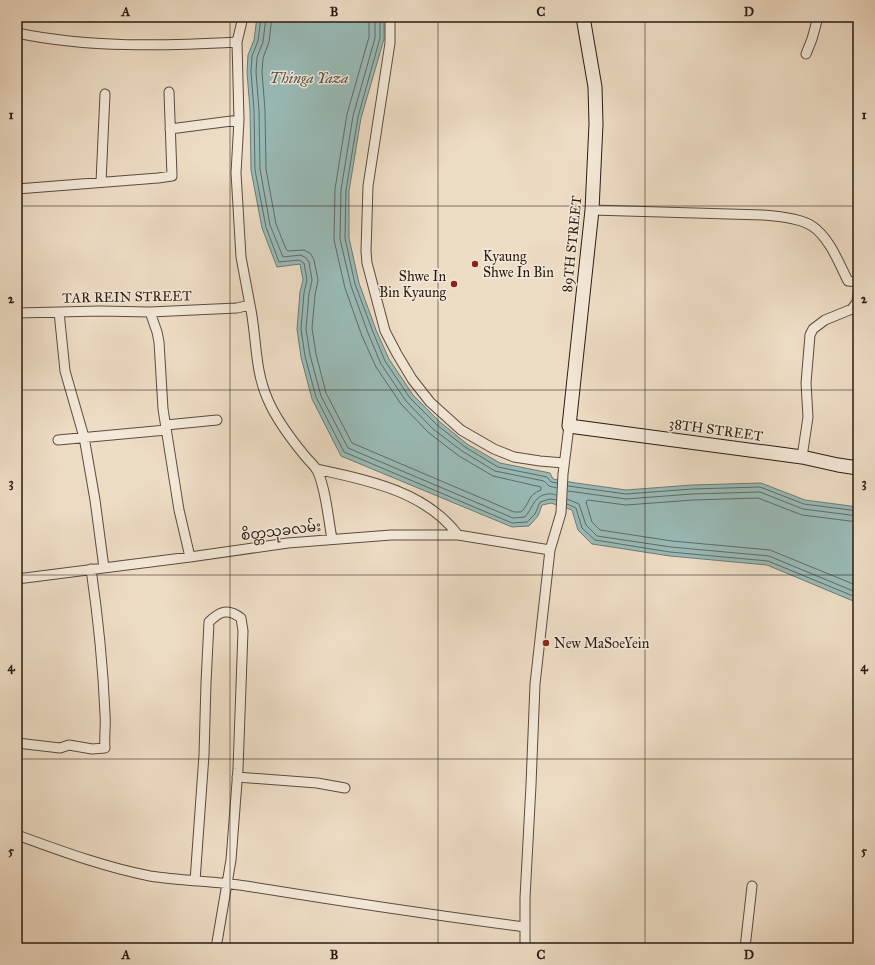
<svg xmlns="http://www.w3.org/2000/svg" width="875" height="965" font-family="'IM FELL Great Primer','Noto Sans Myanmar',serif">
<style>
.water{fill:#99bbb8;stroke:#6d7b76}
.lines{fill:none;stroke-linecap:round;stroke-linejoin:round}
.shore{stroke:#626a65;stroke-width:1}
.street-casing{stroke:#5b4b3f;stroke-width:11}
.secondary-casing{stroke:#2a1a12;stroke-width:15}
.street{stroke:#f4e9d9;stroke-width:9}
.secondary{stroke:#f4e9d9;stroke-width:13}
.grid{fill:none;stroke:#2a1a12;stroke-width:1;stroke-opacity:0.55}
.poi-dot{fill:#8f2418;stroke:#f4e9d9;stroke-width:1.5}
.labels{text-anchor:middle;dominant-baseline:central;stroke-width:3;stroke-linejoin:round;paint-order:stroke}
.street-label{font-size:14px;fill:#2a1a12;stroke:#f4e9d9}
.poi-label{font-size:14px;fill:#2a1a12;stroke:#f4e9d9;text-anchor:start}
.water-label{font-size:15px;font-style:italic;fill:#51524c;stroke:#f4e9d9}
.neatline{fill:none;stroke:#2a1a12;stroke-width:1.5}
.grid-label{font-size:13px;text-anchor:middle;font-weight:bold;fill:#2a1a12}
</style>
<rect width="100%" height="100%" fill="#eeddc5"/>
<filter id="stains"><feTurbulence type="fractalNoise" baseFrequency=".005" numOctaves="4"/><feColorMatrix values="0 0 0 0 .2 0 0 0 0 .09 0 0 0 0 .02 0 0 0 .5 -.17"/></filter>
<radialGradient id="worn" r=".72"><stop offset=".6" stop-color="#630" stop-opacity="0"/><stop offset="1" stop-color="#630" stop-opacity=".3"/></radialGradient>
<path class="water" d="M257,17H384V39L361,118L349,191V238L359,283L376,330L389,359L413,395L440,422L467,444L500,463L550,473L553,479L576,483L626,490L692,485L761,483L805,500L858,507V603L767,565L670,556L592,544L578,530L572,510L551,503L542,505L538,516L529,526L512,527L341,456L312,399L301,357L297,329L300,292L303,280L300,264L277,267L262,228L251,170L250,110L247,72L248,55L254,40Z"/>
<g class="lines">
<path class="shore" d="M261,17L258,41L252,56L251,72L254,110L255,170L266,227L279,262L299,260L304,263L307,280L304,293L301,329L305,356L316,397L344,452L512,523L527,522L535,514L540,502L550,499L556,500
M266,17L263,42L257,57L256,72L259,110L260,169L270,225L283,257L301,255L306,258L309,262L312,280L309,294L306,329L310,355L321,396L348,448L513,518L525,517C532,509 533,499 543,495C548,494 551,493 556,495
M272,17L269,42L263,58L262,72L265,110L266,169L276,224L286,249L288,251L304,250L311,254L314,260L318,280L315,295L312,328L316,354L326,393L352,443L514,512H521C530,504 527,495 541,490V487L493,476L459,456L429,433L401,404L376,367L362,336L345,288L334,240L335,189L347,114L369,37V17
M375,17V38L353,116L341,190L340,239L351,286L368,333L381,364L406,401L433,429L462,451L495,471L544,481L549,486L557,488
M380,17V38L358,117L346,190L345,238L355,284L373,332L385,361L410,398L437,425L465,447L498,467L547,477L551,482L557,483
M568,486L626,494L692,489L760,487L804,504L858,511
M568,491L626,499L692,494L760,492L803,509L858,516
M567,499L579,504L586,525L597,536L671,547L769,556L858,593
M567,504L576,508L582,528L595,540L670,552L768,561L858,598
M858,522L802,515L758,498L693,500L626,505L588,500L586,502L592,522L600,530L672,541L770,550L858,586"/>
<defs>
<path id="street" d="M243,17L237,42L239,120L236,173L241,257L250,305
M390,17V43L368,186L366,251L367,263L385,331L397,354L412,379L430,402L461,430L494,449L514,457L540,461L564,463
M17,33C89,48 163,46 237,42
M806,54L812,39L818,17
M170,129L239,120
M101,182L105,94
M17,189L158,178L172,176L169,92
M592,210L763,215C777,216 800,218 812,226C829,237 839,263 848,281L858,282
M59,312L65,371L84,437L95,500L104,568
M150,312L157,332L159,342L163,409L179,510L190,557
M17,313L100,311L150,312L237,308L250,305C257,337 254,369 268,400C277,421 291,439 305,456C309,461 314,465 317,470C326,489 328,518 332,539
M166,425L217,420
M58,440L166,430
M802,457L808,417L806,383L810,335L813,329L825,320L852,309L857,302L858,294
M316,469C367,480 425,491 458,535
M17,579L190,557L288,543L391,535H458L550,550
M17,743L60,748L69,745L92,749L105,748C104,737 106,725 105,714C103,666 98,617 91,569
M237,777L317,783L345,788
M17,835C61,851 104,867 150,876C182,881 214,881 246,886C339,901 432,915 525,927
M195,881L204,755L206,683L209,622C220,611 228,608 241,618L243,631L238,769L231,860L216,948
M525,948V898L531,785L535,684L550,550L561,513L563,474L569,426
M745,948L752,886"/>
<path id="secondary" d="M583,17L595,87L596,124L592,210L569,426L802,457L838,465L858,468"/>
</defs>
<use href="#street" class="street-casing"/>
<use href="#secondary" class="secondary-casing"/>
<use href="#street" class="street"/>
<use href="#secondary" class="secondary"/>
</g>
<path class="grid" d="M230,17V948M438,17V948M645,17V948M17,206H858M17,390H858M17,575H858M17,759H858"/>
<g class="poi-dot">
<circle cx="475" cy="264" r="4"/>
<circle cx="454" cy="284" r="4"/>
<circle cx="546" cy="643" r="4"/>
</g>
<g class="labels">
<g class="street-label">
<text transform="translate(572 244) rotate(-84)">89TH STREET</text>
<text transform="translate(127 297) rotate(-1)">TAR REIN STREET</text>
<text transform="translate(716 430) rotate(8)">38TH STREET</text>
<text transform="translate(281 531) rotate(-7)">စိတ္တသုခလမ်း</text>
</g>
<g class="poi-label">
<text x="483" y="256">Kyaung<tspan x="483" dy="16">Shwe In Bin</tspan></text>
<text x="446" y="276" text-anchor="end">Shwe In<tspan x="446" dy="16">Bin Kyaung</tspan></text>
<text x="554" y="643">New MaSoeYein</text>
</g>
<g class="water-label">
<text x="309" y="78">Thinga Yaza</text>
</g>
</g>
<rect width="875" height="965" fill="none" stroke="#eeddc5" stroke-width="44"/>
<rect x="22" y="22" width="831" height="921" class="neatline"/>
<g class="grid-label">
<text x="126" y="16">A</text>
<text x="334" y="16">B</text>
<text x="541" y="16">C</text>
<text x="749" y="16">D</text>
<text x="11" y="119">1</text>
<text x="864" y="119">1</text>
<text x="11" y="303">2</text>
<text x="864" y="303">2</text>
<text x="11" y="487">3</text>
<text x="864" y="487">3</text>
<text x="11" y="671">4</text>
<text x="864" y="671">4</text>
<text x="11" y="855">5</text>
<text x="864" y="855">5</text>
<text x="126" y="959">A</text>
<text x="334" y="959">B</text>
<text x="541" y="959">C</text>
<text x="749" y="959">D</text>
</g>
<rect width="100%" height="100%" filter="url(#stains)"/>
<rect width="100%" height="100%" fill="url(#worn)"/>
</svg>
